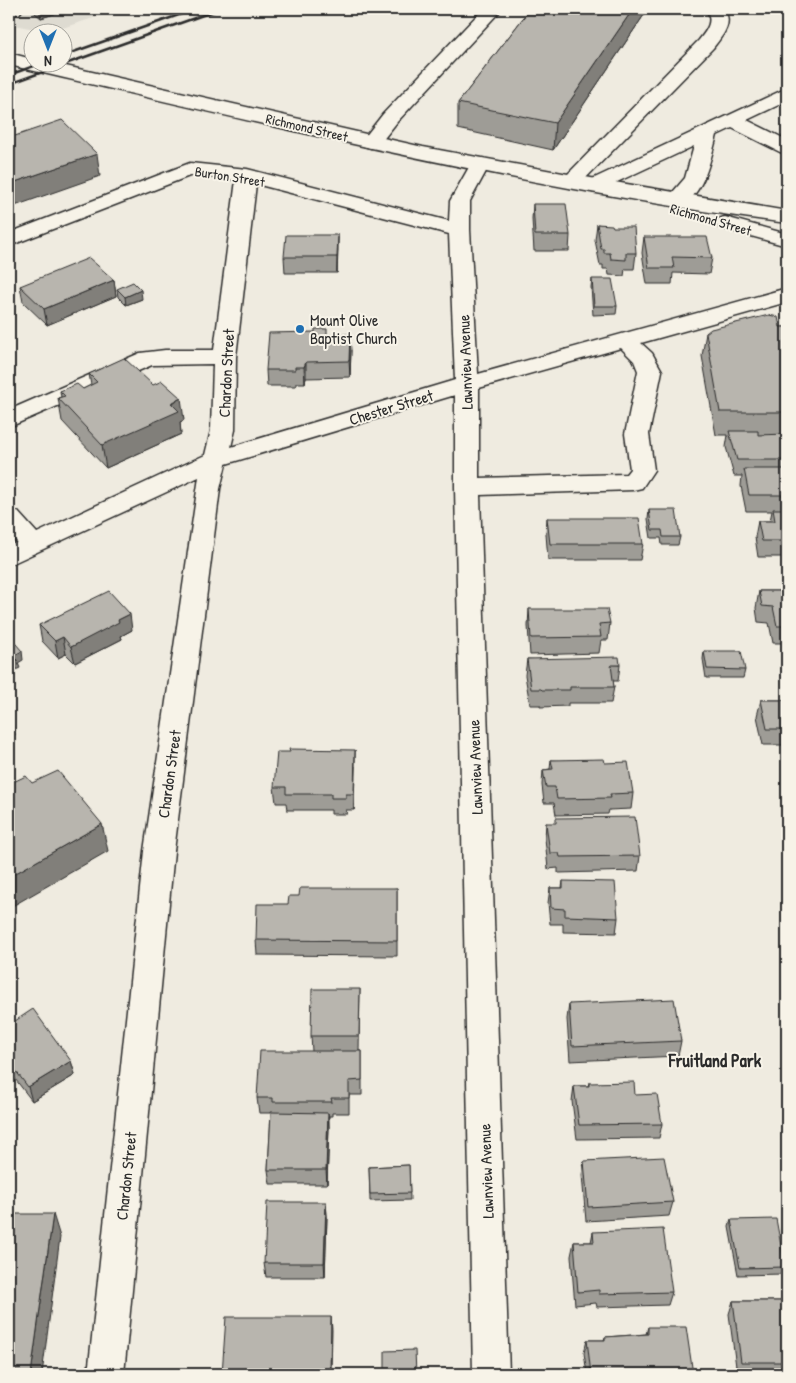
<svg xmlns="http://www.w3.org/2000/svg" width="796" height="1383" font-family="'Patrick Hand',sans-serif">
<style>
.built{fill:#dedbd1}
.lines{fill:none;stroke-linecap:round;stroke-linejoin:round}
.minor-casing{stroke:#2b2b2b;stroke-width:3}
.major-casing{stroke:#2b2b2b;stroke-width:3}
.minor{fill:#f7f3e8;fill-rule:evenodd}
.major{fill:#f7f3e8;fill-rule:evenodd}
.rail{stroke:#2b2b2b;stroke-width:2.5}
.wall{fill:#9e9c96;stroke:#2b2b2b}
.shaded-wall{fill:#817f7a;stroke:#2b2b2b}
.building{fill:#b8b5ae;stroke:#2b2b2b}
.poi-dot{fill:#1f6fb2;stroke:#f7f3e8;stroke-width:2}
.labels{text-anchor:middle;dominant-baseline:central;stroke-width:4;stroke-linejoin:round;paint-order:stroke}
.far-street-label{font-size:14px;fill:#2b2b2b;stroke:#f7f3e8}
.poi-label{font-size:16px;fill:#2b2b2b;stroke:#f7f3e8;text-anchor:start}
.street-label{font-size:16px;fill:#2b2b2b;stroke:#f7f3e8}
.neighbourhood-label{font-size:18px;font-weight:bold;fill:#2b2b2b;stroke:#f7f3e8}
</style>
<rect width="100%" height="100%" fill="#efebe0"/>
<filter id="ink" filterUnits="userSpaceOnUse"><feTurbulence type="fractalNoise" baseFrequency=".02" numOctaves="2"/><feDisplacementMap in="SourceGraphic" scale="10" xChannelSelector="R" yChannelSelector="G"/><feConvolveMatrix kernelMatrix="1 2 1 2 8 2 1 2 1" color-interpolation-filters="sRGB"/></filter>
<g filter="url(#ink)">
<path class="built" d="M9,9H121L50,32L9,24Z"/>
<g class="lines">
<defs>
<path id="minor" d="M9,9H21L22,10L19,14H9Z
M483,9H502L397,122L378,146L371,148L364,146L361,142L383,114Z
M706,9H724C734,24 722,36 713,48L578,186L571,188L564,186L561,182L564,178L699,40C707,30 714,21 706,9Z
M787,88V101L747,120L787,140V154L780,152L732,128L717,135C711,157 701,212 669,204L666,200L685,178L694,146L600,190L593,192L586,190L583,186L586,182Z
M480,158L487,160L490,164L470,201V230L478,374L787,288V302L641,343L652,353L662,371L649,434L654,470L642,488L633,490L480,495L509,1374H473L455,487V395L226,464L220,489L174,851L124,1374H88L144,851L199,477L9,565V546L17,542L9,533V510L18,512L37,533L205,455L211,430L213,364L152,365L9,427V410L140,353L165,350H214L236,180L192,175L9,246V233L190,163L247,169L449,221L450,201L473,160ZM256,184L449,234L455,380L231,447L235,430L236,357ZM621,348L634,361L638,371L625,434L630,469L626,474L479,478V388Z"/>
<path id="major" d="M9,53L32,59V62H48L423,147L579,176L787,211V223C525,188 266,125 9,65Z
M725,217L787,234V246L718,227L715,223L718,219Z"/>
</defs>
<use href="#minor" class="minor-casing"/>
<use href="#major" class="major-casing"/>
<use href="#minor" class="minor"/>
<use href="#major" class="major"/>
<path class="rail" d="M62,56L196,9
M9,75L45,62
M9,84L220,9"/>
</g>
<path class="wall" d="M30,9H70L41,18Z
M530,9H648L553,150L458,129V103Z
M533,204L570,235L569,251H534L532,219Z
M597,224L613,227L636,253L634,269H625L624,276L609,275L608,269H603V265H600L595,240Z
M338,235L337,273H285L284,257Z
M644,237L712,258L709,274L673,273L672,284H647L642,253Z
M592,279L617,306L616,314L593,315L591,287Z
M114,280L116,296L47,325L23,302L20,286Z
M117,289L142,299L126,305L118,297Z
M780,327H787V640H783L782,643H773L769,623L758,622L756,608L759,591H787L783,571L787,557H758L755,537L758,521H770L772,511H746L741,486L742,476H734L726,447L728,435H716L702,356L706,333Z
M327,335L351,350L350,377L306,378L305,383H296V386H267L266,370Z
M89,374L184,420L180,422L181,434L106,468L62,421L58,398L61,397L60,391L83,389L91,385Z
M649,510L680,537L678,545H662L661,538H651L648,519Z
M547,518L643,544L640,560H548L546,534Z
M529,609L610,623L608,640H601L599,653L530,655L528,626Z
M39,625L132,630L121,636L122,639L75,663L66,654L58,658L42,641Z
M704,651L745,670L743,678H706L703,659Z
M527,659L620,665L618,681H613L614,687L611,703H568V706L540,707V705H530L525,675Z
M761,700H787V745H763L757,716Z
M551,760L605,763L633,793L631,809L609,810L608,814L556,815L554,803H544L542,785L543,770L550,769Z
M355,766L354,810H346L347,814H331V810H287L286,803H276L274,787Z
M546,823L640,856L638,871L558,873V868L548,869L545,838Z
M563,881L618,918L616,933L563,932V924H550L548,903L550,888H562Z
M397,888V956L257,955L256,940L288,904Z
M360,989L359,1051H362V1095H349V1113H332V1116H329V1127L327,1184H270L268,1170L271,1113H259L257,1098L312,1051L311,1036Z
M569,1004L681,1041L678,1056L570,1061L567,1019Z
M9,1025L71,1061L75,1075L32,1101L9,1071Z
M589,1083L635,1095L662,1124L659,1138L577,1139L572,1101L574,1086H588Z
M584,1161L673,1202L669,1216L586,1221L582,1175Z
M409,1165L410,1200L370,1201L369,1167Z
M326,1202L327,1216L325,1277H266L264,1263Z
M731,1220L785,1267L783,1274L738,1275L729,1227Z
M593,1232L672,1292L668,1305L597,1307L596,1303L575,1305L571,1256L574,1242H591Z
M733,1301H787V1374H737L729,1314Z
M648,1327L693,1374H587L584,1353L587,1340H604L605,1337L646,1334Z"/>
<path class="shaded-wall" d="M39,9H70L41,18Z
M633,9H648L553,150L555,123Z
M97,154L100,176L9,208V184Z
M338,235V251L337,273V257Z
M114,280L116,296L47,325L44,309Z
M141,290L142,299L126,305L125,297Z
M350,334L351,350L350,377L349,361Z
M306,362V378L305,383L304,367Z
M181,398L184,420L180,422L181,434L106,468L102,445Z
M130,614L132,630L121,636L122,639L75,663L71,647L118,620Z
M63,637L66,654L58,658L55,641Z
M22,651L23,660L18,663L20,668L9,673V664L13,656Z
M9,708L15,735L9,738Z
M355,750V766L354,810V794Z
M102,824L108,851L9,908V877Z
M71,1061L75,1075L32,1101L28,1087Z
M328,1113L329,1127L327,1184L326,1170Z
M326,1202L327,1216L325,1277L324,1263Z
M53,1214L60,1237L42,1374H31Z
M331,1317L332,1330L331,1374H330Z"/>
<path class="building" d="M530,9H633L555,123L458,103Z
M62,120L97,154L9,184V138Z
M533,204H566L570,235H535Z
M597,224L612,225L613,227H634L636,253H626V260L611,259L610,253H604V249H601Z
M286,235H338L337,257H284Z
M644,237H707L712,258L672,257L674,268H649Z
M89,258L114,280L44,309L20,286Z
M592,279H612L617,306H594Z
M133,282L141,290L125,297L117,289Z
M769,315L778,317L780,327H787V412H720L706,333L711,329Z
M315,329H327V335L350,334L349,361L306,362L304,367H295V370H266L269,333L315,332Z
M124,358L153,385L162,381L181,398L171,403L179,411L102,445L58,398L65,396L60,391L77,384L83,389L97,382L89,374Z
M729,431H758V435L787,434V460H737Z
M744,469H787V495H749Z
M773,509H787V541H762L758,521H775Z
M649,510H676L680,537H663L662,530H652Z
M547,518H639L643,544H550Z
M109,591L130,614L118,620L119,622L71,647L63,637L55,641L39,625Z
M759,591H787V623H785L786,626H777L773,607L762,606Z
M529,609H607L610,623L599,624L601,637L531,638Z
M9,636L22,651L13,656L18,660L9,664Z
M704,651H741L745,670L707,669Z
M619,657L620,665H611L614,687H570V690H542L541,689H531L527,659Z
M761,700H787V729H767Z
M289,749L355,750L354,794H346V798H331V794H286V787H274L277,752H290Z
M604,759L605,763L628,762L633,793L610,794L611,798L557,799L555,787H546L543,770L553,769L551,760Z
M58,771L102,824L9,877V784L26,776L32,783Z
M635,817L640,856L560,857L559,853H550L546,823H556V818Z
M563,881L615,882L618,918L565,916V909L551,908L550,888H563Z
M300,888H397V941L256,940L257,904H288L289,896H299Z
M312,989H360L359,1036H311Z
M674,999L681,1041L572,1046L569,1004Z
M33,1009L71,1061L28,1087L9,1062V1025Z
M260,1051H362V1080L349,1081V1098H331L332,1102H273V1098H257Z
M634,1082L635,1095L657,1094L662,1124L579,1125L574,1086H589V1083Z
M271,1112L328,1113L326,1170H268Z
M664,1157L673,1202L588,1207L584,1161Z
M409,1165L410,1193L370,1194L369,1167Z
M267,1202H326L324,1263H264Z
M9,1214H53L31,1374H9Z
M776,1219L785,1267L740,1268L731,1220Z
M663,1229L672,1292L599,1294V1290L578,1292L574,1242H594L593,1232Z
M733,1301H787V1362H741Z
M226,1317H331L330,1374H222Z
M648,1327H686L693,1374H591L587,1340H605V1337L648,1334Z
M415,1350L416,1374H385V1351Z"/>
</g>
<circle class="poi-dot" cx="300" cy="329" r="5"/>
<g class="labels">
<g class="far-street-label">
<text transform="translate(307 127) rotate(13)">Richmond Street</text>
<text transform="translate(230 176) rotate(9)">Burton Street</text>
<text transform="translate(711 219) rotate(16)">Richmond Street</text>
</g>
<g class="poi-label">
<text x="310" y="320">Mount Olive<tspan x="310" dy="18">Baptist Church</tspan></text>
</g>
<g class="street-label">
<text transform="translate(465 362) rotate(-92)">Lawnview Avenue</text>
<text transform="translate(226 373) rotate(-87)">Chardon Street</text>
<text transform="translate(391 407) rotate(-17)">Chester Street</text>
<text transform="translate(475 767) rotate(-92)">Lawnview Avenue</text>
<text transform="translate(169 774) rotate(-82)">Chardon Street</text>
<text transform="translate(486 1171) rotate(-92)">Lawnview Avenue</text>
<text transform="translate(126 1176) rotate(-84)">Chardon Street</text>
</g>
<g class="neighbourhood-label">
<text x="715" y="1060">Fruitland Park</text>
</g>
</g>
<rect width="796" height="1383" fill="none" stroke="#f7f3e8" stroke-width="30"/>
<rect x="15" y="15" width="766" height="1353" fill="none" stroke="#2b2b2b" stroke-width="2" filter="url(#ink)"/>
<g transform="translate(48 48) rotate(180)"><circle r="24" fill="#f7f3e8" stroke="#a5a39c"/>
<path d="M0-4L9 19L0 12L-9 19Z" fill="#1f6fb2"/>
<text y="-8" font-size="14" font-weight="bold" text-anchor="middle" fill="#2b2b2b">N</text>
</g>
</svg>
